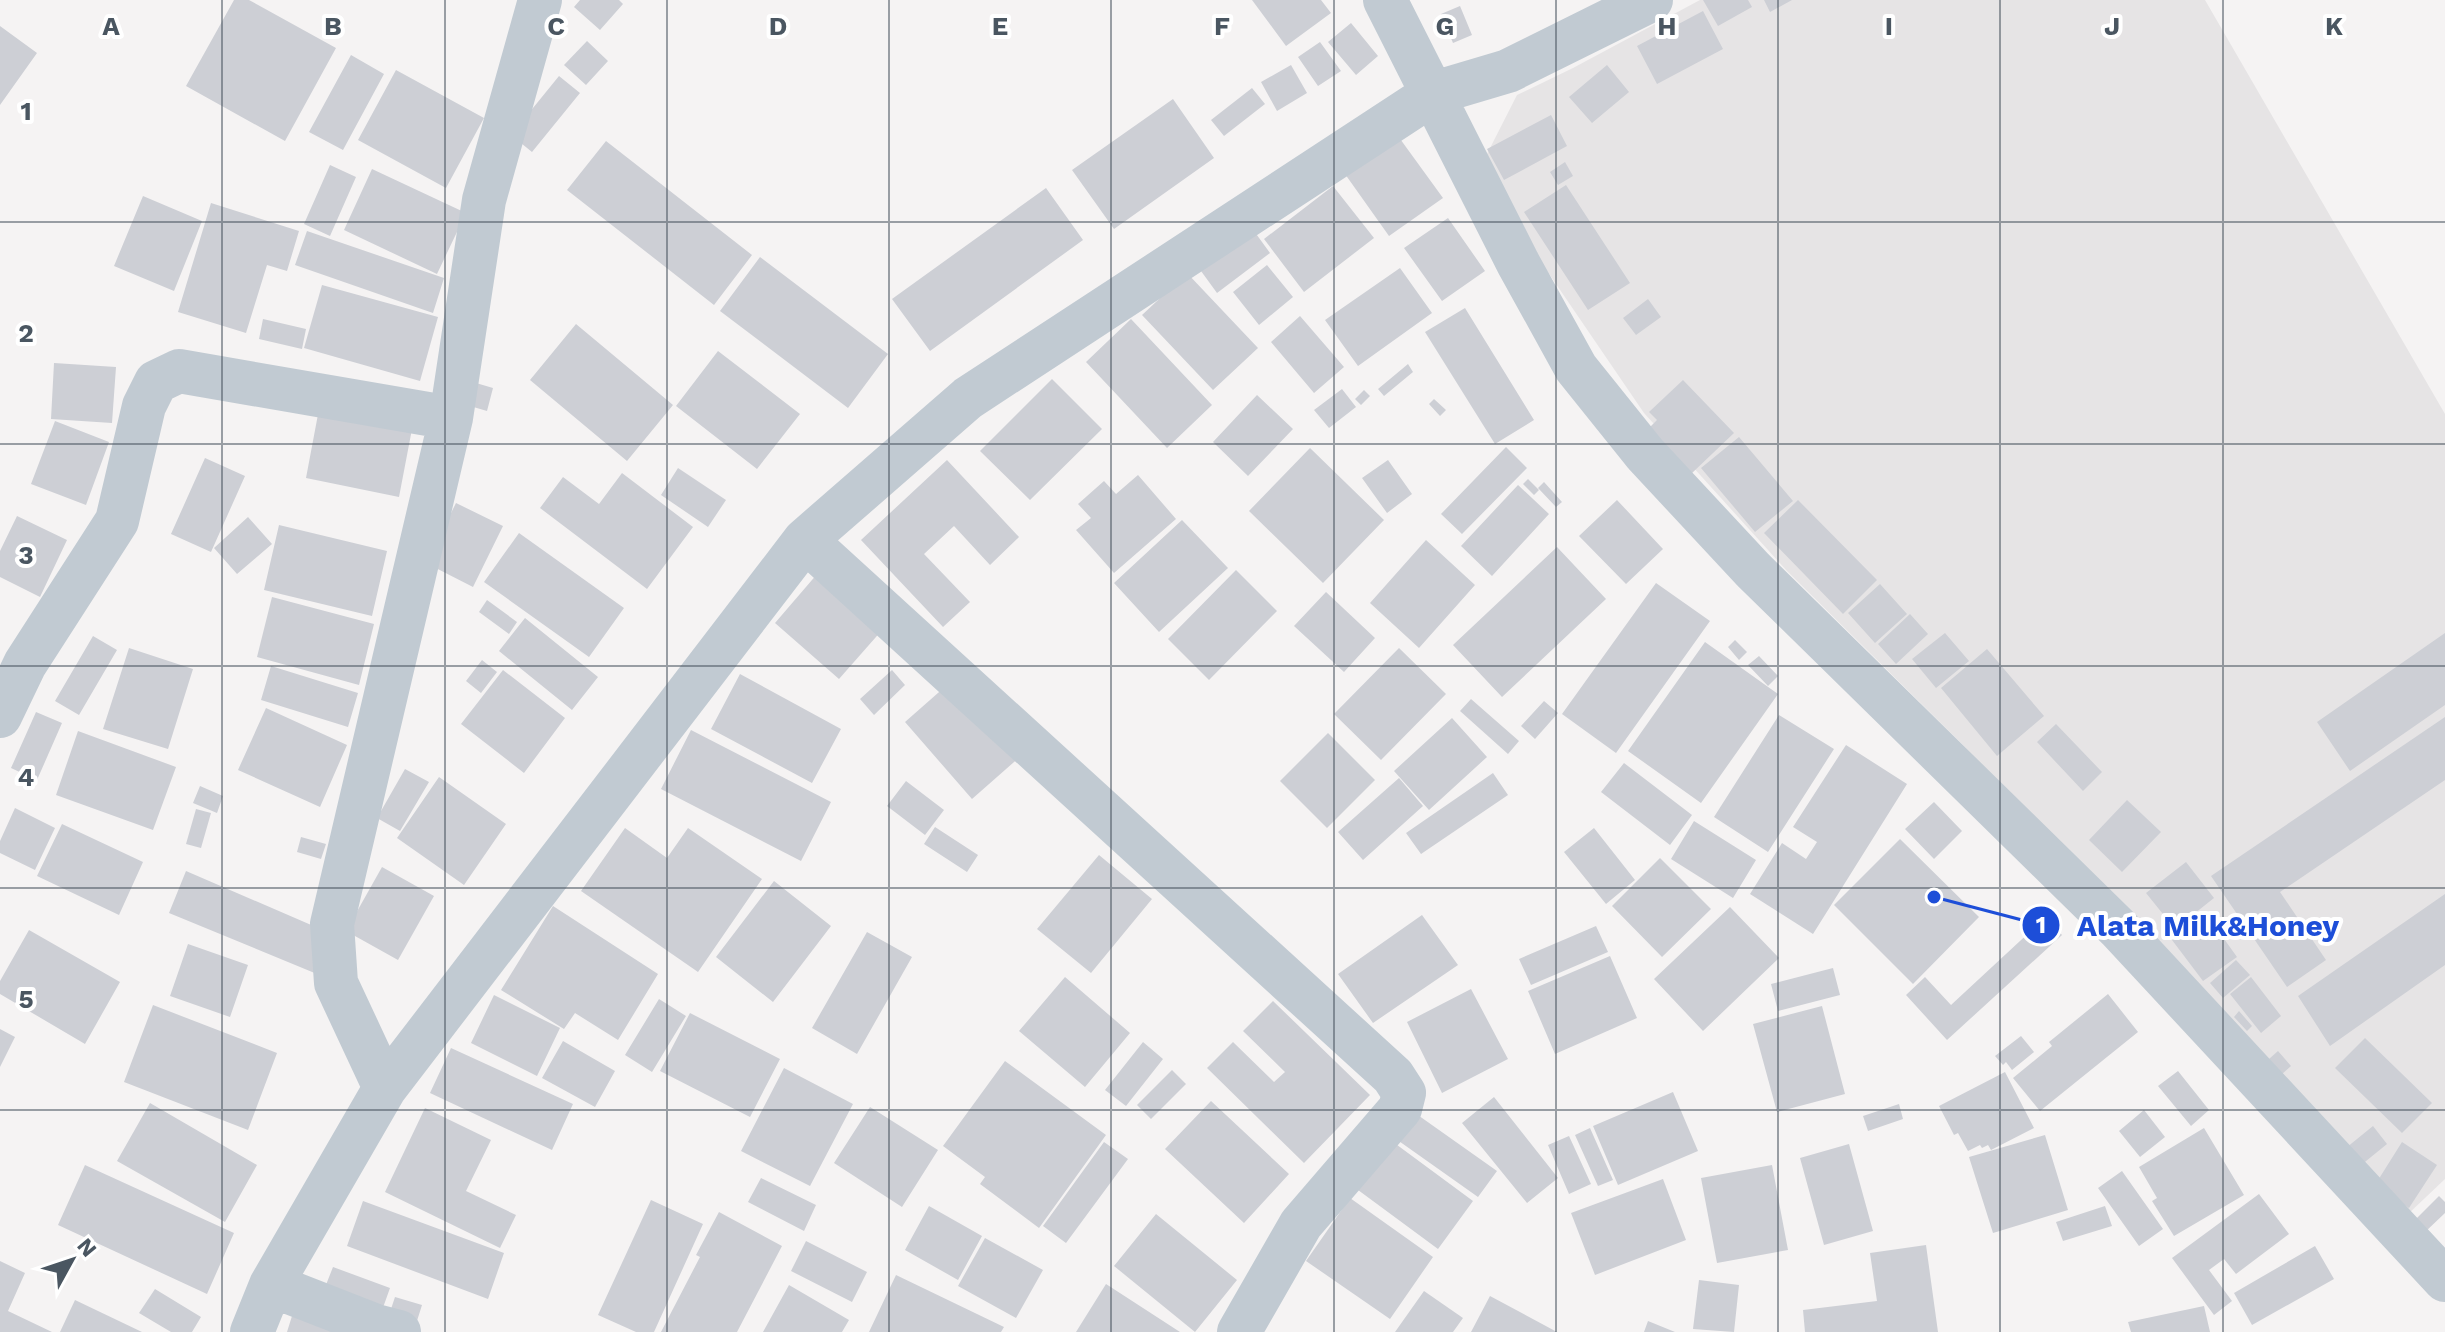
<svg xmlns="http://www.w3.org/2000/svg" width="2445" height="1332" font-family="'Work Sans',sans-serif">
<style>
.education{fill:#e6e4e5}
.building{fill:#cdcfd5}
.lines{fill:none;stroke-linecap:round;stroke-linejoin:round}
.minor{stroke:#c1cad2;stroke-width:44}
.grid{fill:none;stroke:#4a5661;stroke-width:2;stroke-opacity:0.55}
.grid-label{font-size:26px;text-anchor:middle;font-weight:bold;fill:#4a5661;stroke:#fff;stroke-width:8;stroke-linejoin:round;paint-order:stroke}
.leader{fill:none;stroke:#1d4ed8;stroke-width:3}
.callout-dot{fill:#1d4ed8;stroke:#fff;stroke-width:3}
.mark-label{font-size:24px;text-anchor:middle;font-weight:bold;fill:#fff}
.callout-label{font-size:30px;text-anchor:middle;font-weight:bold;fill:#1d4ed8;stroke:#fff;stroke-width:8;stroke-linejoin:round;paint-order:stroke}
</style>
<rect width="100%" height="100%" fill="#f5f3f3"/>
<path class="education" d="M1700,0H2205L2445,414V1179L2406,1216L1961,743L1787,571L1644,413L1541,262L1486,156L1517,95L1573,68Z"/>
<path class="building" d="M234,0H249L336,48L285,141L186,86Z
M580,0H619L623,4L600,30L574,7Z
M1252,0H1321L1331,13L1286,46Z
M1703,0H1748L1752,7L1718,26Z
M1764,0H1792L1770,12Z
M1460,6L1472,35L1453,43L1441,14Z
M1703,11L1723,49L1657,84L1637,46Z
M1351,23L1378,56L1356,75L1328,42Z
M0,26L37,53L0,105Z
M587,41L608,61L586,85L564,65Z
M1320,42L1341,71L1318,86L1298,57Z
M351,55L384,74L343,150L309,132Z
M1291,65L1307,93L1277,111L1261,82Z
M1607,65L1629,92L1592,123L1569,97Z
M396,70L484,118L446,188L358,140Z
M559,76L580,93L532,152L511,135Z
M1252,88L1265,104L1224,136L1211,120Z
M1173,99L1214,158L1114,229L1072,170Z
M1551,115L1567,146L1504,180L1487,149Z
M1398,136L1443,198L1389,236L1345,174Z
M606,141L752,255L714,305L567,190Z
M1565,162L1573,176L1558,185L1550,172Z
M330,165L356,177L330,236L304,224Z
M372,169L466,213L437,274L344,230Z
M1566,185L1630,283L1588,310L1524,212Z
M1333,186L1374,238L1304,292L1264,239Z
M1046,188L1083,240L930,351L892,299Z
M143,196L202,221L174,291L114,266Z
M211,203L299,231L287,271L267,265L246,333L178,312Z
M1448,218L1485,271L1442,301L1404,248Z
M1246,220L1270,253L1217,293L1193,260Z
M307,231L444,278L433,313L295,265Z
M760,257L888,354L848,408L720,311Z
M1267,265L1293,297L1259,325L1233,292Z
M1400,268L1432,313L1358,366L1325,320Z
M1187,273L1258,348L1213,390L1142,315Z
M322,285L438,317L420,381L304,348Z
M1648,299L1661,317L1636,335L1623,318Z
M1465,308L1534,420L1495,444L1425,332Z
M1300,316L1344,367L1314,393L1271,342Z
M263,319L306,329L302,349L259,339Z
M1131,319L1212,405L1167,448L1086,362Z
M576,324L673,405L627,461L530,380Z
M718,351L800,414L757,469L676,406Z
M54,363L116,367L112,423L51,419Z
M1408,364L1413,372L1384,396L1378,389Z
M1052,379L1102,429L1030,500L980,451Z
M1683,380L1734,433L1691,474L1648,429L1657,420L1649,412Z
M476,383L493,388L487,411L470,406Z
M1342,389L1356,407L1329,428L1314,410Z
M1364,390L1370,396L1361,405L1355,399Z
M1257,395L1293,429L1248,476L1213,442Z
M1434,399L1446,410L1440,416L1429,404Z
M319,409L412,429L399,497L306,478Z
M55,421L109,442L86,505L31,484Z
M1739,437L1793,501L1755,532L1701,468Z
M1506,447L1527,468L1462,534L1441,514Z
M1310,448L1384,520L1323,583L1249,511Z
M205,458L245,476L211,552L171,534Z
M947,460L1019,537L990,565L954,526L924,554L970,602L943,627L861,540Z
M1388,460L1412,494L1387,513L1362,478Z
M678,468L726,500L708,527L661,495Z
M622,473L693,527L647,589L540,508L563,477L599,504Z
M1138,475L1176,519L1114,573L1076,530L1091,518L1078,504L1104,481L1116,494Z
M1528,479L1539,490L1534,495L1523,484Z
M1544,482L1562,502L1556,507L1538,488Z
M1518,485L1549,514L1492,576L1461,546Z
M1617,500L1663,549L1626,584L1579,536Z
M1798,500L1877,580L1843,614L1764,533Z
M456,503L503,526L473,587L426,563Z
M17,516L67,540L40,597L0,577V551Z
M248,517L272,544L237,574L214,548Z
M1182,520L1228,568L1159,632L1114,583Z
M279,525L387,551L372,616L264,590Z
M519,533L624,608L589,657L484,582Z
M1426,540L1475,585L1419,648L1370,603Z
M1557,547L1606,599L1502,697L1453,645Z
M1236,570L1277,611L1209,680L1168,639Z
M818,573L883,629L839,679L775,623Z
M1656,583L1710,621L1616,753L1562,714Z
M1880,584L1907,614L1875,643L1848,613Z
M1326,592L1375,638L1344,672L1294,626Z
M272,597L374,624L359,685L257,657Z
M487,600L517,622L509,634L479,612Z
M1910,614L1928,634L1896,664L1878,644Z
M525,618L598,677L572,710L499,651Z
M1945,633L1969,661L1936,688L1912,659Z
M2445,633V705L2350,771L2317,722Z
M93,636L117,650L79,715L55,701Z
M1735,640L1747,652L1739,660L1728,647Z
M1705,642L1778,694L1701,803L1628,751Z
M129,648L193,669L168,749L103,729Z
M1399,648L1446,694L1381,760L1334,714Z
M1987,649L2044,716L1997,756L1941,688Z
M1759,656L1778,676L1768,686L1748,665Z
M482,660L497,672L481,693L466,681Z
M271,666L358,693L348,727L261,700Z
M503,670L565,718L524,773L461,724Z
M892,670L905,685L874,715L860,699Z
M740,674L841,729L812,783L711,729Z
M955,678L1022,755L972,799L905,722Z
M1471,699L1519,741L1508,754L1460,711Z
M1544,701L1558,713L1535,739L1521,726Z
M266,708L347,745L320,807L238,770Z
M36,712L62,723L37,780L11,768Z
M1779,715L1834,749L1768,852L1714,817Z
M2445,717V780L2280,892L2326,960L2287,987L2211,876Z
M1452,718L1487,757L1429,810L1394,771Z
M2056,724L2102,772L2083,791L2037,742Z
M691,730L831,802L801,861L661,789Z
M78,731L176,767L153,830L56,795Z
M1328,733L1375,780L1327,828L1280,781Z
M1846,745L1907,784L1813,934L1750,894L1782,843L1806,859L1817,842L1793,827Z
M1624,763L1692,815L1670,845L1601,792Z
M405,769L429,782L400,831L377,818Z
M1493,773L1508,795L1421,854L1406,833Z
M439,777L506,824L464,885L397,838Z
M1399,778L1423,806L1363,860L1338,832Z
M906,781L944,810L925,835L887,806Z
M200,786L223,796L217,813L193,803Z
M2127,800L2161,832L2122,872L2089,840Z
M1934,802L1962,831L1934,859L1905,829Z
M15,808L55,828L35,870L0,853V841Z
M196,809L211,813L201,848L186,844Z
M1694,821L1756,860L1733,898L1671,859Z
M62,824L143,862L119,915L37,876Z
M935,827L978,855L967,872L924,844Z
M625,828L667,858L688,828L762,879L698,972L581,891Z
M1594,828L1635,880L1606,904L1564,852Z
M301,837L326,844L321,859L297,852Z
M1900,839L1979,917L1913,984L1834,905Z
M1099,855L1152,899L1091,973L1037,929Z
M1660,858L1711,909L1662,957L1612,906Z
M2186,862L2214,898L2175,929L2146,893Z
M382,867L434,896L398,960L346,931Z
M186,871L332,934L317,974L169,913Z
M774,881L831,926L773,1002L716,957Z
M2445,894V965L2330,1046L2298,996Z
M553,906L658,974L618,1040L575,1013L564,1029L501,990Z
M1730,907L1779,958L1703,1031L1654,979Z
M1422,915L1458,965L1373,1023L1338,974Z
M2207,915L2237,957L2203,981L2172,940Z
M2046,917L2062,935L1947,1040L1906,995L1925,977L1951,1005Z
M1596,926L1608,952L1531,985L1519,959Z
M29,930L120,982L85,1044L0,994V981Z
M867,932L912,957L857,1054L812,1028Z
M188,944L248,965L230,1017L170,996Z
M1610,956L1637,1018L1555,1054L1528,991Z
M2236,960L2250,975L2223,998L2210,983Z
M1833,968L1840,995L1778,1011L1771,984Z
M1065,977L1130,1033L1085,1087L1019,1031Z
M2251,977L2281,1016L2261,1033L2230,994Z
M1471,989L1508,1059L1442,1093L1407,1022Z
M2108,994L2138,1032L2040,1111L2013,1078L2052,1046L2049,1042Z
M494,995L560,1028L537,1076L471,1043Z
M659,999L686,1016L652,1072L625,1055Z
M1273,1001L1370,1095L1304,1163L1207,1068L1233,1042L1274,1082L1285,1072L1243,1031Z
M153,1005L277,1053L248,1130L124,1082Z
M1822,1006L1845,1094L1777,1112L1753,1024Z
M2239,1011L2252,1026L2247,1031L2234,1017Z
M690,1013L780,1059L750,1117L660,1071Z
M0,1029L15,1037L0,1067Z
M2021,1036L2034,1052L2012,1070L2006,1062L2003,1065L1995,1056Z
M2365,1038L2432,1103L2402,1133L2335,1068Z
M563,1041L615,1071L595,1107L542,1078Z
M1143,1042L1163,1059L1126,1106L1105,1090Z
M451,1048L573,1104L552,1150L430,1093Z
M2278,1051L2291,1066L2282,1074L2269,1059Z
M1005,1061L1106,1135L1039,1228L980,1184L985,1177L943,1146Z
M784,1068L853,1104L810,1186L741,1151Z
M1172,1070L1186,1084L1151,1119L1137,1105Z
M2178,1071L2209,1110L2191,1126L2158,1086Z
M2005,1072L2034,1128L1991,1150L1988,1145L1982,1148L1980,1145L1968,1151L1958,1133L1954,1135L1939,1106Z
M1673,1092L1698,1151L1618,1185L1593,1126Z
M1494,1097L1558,1178L1527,1203L1462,1123Z
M1211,1101L1289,1174L1244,1223L1165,1149Z
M150,1103L257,1165L225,1222L117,1161Z
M1899,1104L1903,1119L1868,1131L1863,1116Z
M870,1107L938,1150L902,1207L834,1163Z
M425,1108L491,1140L466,1191L516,1215L500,1248L385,1192Z
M2144,1110L2165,1137L2140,1157L2119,1131Z
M1415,1113L1497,1171L1478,1197L1396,1139Z
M2373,1126L2387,1144L2355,1170L2341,1152Z
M1590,1128L1613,1180L1598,1186L1575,1135Z
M2204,1128L2244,1195L2174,1236L2152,1201L2157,1198L2139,1167Z
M2045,1135L2068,1210L1993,1233L1969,1157Z
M1569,1136L1591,1184L1569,1194L1548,1145Z
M1389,1139L1473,1201L1438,1249L1354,1187Z
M1104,1142L1128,1159L1066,1243L1043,1226Z
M2402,1142L2437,1165L2409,1208L2375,1185Z
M1849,1144L1873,1231L1824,1245L1800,1158Z
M85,1165L234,1233L207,1294L58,1225Z
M1772,1165L1788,1250L1717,1263L1701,1178Z
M2122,1171L2163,1229L2139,1246L2098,1188Z
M761,1178L816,1205L804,1231L748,1202Z
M1663,1179L1686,1240L1595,1275L1571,1213Z
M2259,1194L2289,1234L2236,1274L2224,1259L2209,1270L2232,1301L2214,1315L2172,1258Z
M2439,1196L2445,1202V1213L2424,1233L2414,1221Z
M1350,1198L1433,1257L1390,1319L1306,1261Z
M651,1200L703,1224L654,1332H636L598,1315Z
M363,1201L504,1253L488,1299L347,1246Z
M929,1206L982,1236L958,1280L905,1250Z
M2105,1206L2112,1226L2063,1241L2056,1222Z
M719,1212L782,1246L737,1332H661L700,1257L696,1255Z
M1156,1214L1237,1280L1195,1332L1114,1266Z
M985,1238L1043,1270L1016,1318L958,1286Z
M806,1241L867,1272L852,1302L791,1271Z
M1926,1245L1938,1332H1805L1803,1310L1877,1301L1870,1253Z
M2315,1246L2334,1279L2252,1325L2234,1293Z
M0,1261L25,1273L8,1311L52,1332H0Z
M333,1267L390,1288L380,1316L322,1295Z
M896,1275L1004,1327L1001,1332H869Z
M1699,1280L1739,1285L1734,1332L1693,1329Z
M1106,1284L1180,1332H1076Z
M789,1285L849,1320L842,1332H763Z
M155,1289L201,1317L192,1332H171L139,1313Z
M1424,1291L1463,1318L1453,1332H1395Z
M1490,1296L1557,1332H1471Z
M395,1297L422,1305L416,1324L389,1315Z
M75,1300L142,1332H60Z
M2204,1306L2210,1332H2131L2128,1322Z
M292,1316L336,1332H287Z
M1648,1321L1675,1332H1644Z"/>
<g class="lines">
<path class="minor" d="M1385,0L1518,263L1576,368L1645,454L1753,570L2119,929L2445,1280
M805,540L1393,1076L1404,1093L1400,1109L1301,1224L1239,1332
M0,716L25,664L117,521L144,406L156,382L179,371L451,418
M385,1088L336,983L332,924L451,418L484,200L540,0
M271,1285L376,1326L399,1332
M252,1332L271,1285L385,1088L805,540L968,398L1434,93L1508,71L1651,0"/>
</g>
<path class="grid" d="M222,0V1332M445,0V1332M667,0V1332M889,0V1332M1111,0V1332M1334,0V1332M1556,0V1332M1778,0V1332M2000,0V1332M2223,0V1332M0,222H2445M0,444H2445M0,666H2445M0,888H2445M0,1110H2445"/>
<g class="grid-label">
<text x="111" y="35">A</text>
<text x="333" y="35">B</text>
<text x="556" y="35">C</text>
<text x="778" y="35">D</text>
<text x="1000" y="35">E</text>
<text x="1222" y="35">F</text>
<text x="1445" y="35">G</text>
<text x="1667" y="35">H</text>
<text x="1889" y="35">I</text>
<text x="2112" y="35">J</text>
<text x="2334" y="35">K</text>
<text x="26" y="120">1</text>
<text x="26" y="342">2</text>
<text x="26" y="564">3</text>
<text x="26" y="786">4</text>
<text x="26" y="1008">5</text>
</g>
<path class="leader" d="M1934 897L2041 925"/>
<g class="callout-dot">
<circle cx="1934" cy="897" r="8"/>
<circle cx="2041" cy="925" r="20"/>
</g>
<g class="mark-label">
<text x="2041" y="933">1</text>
</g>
<g class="callout-label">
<text x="2208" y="936">Alata Milk&amp;Honey</text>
</g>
<g transform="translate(72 1260) rotate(50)" stroke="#ffffff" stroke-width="6" paint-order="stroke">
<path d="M0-6L14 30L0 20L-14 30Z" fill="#4a5661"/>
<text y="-12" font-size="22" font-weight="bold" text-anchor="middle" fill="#4a5661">N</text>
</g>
</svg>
